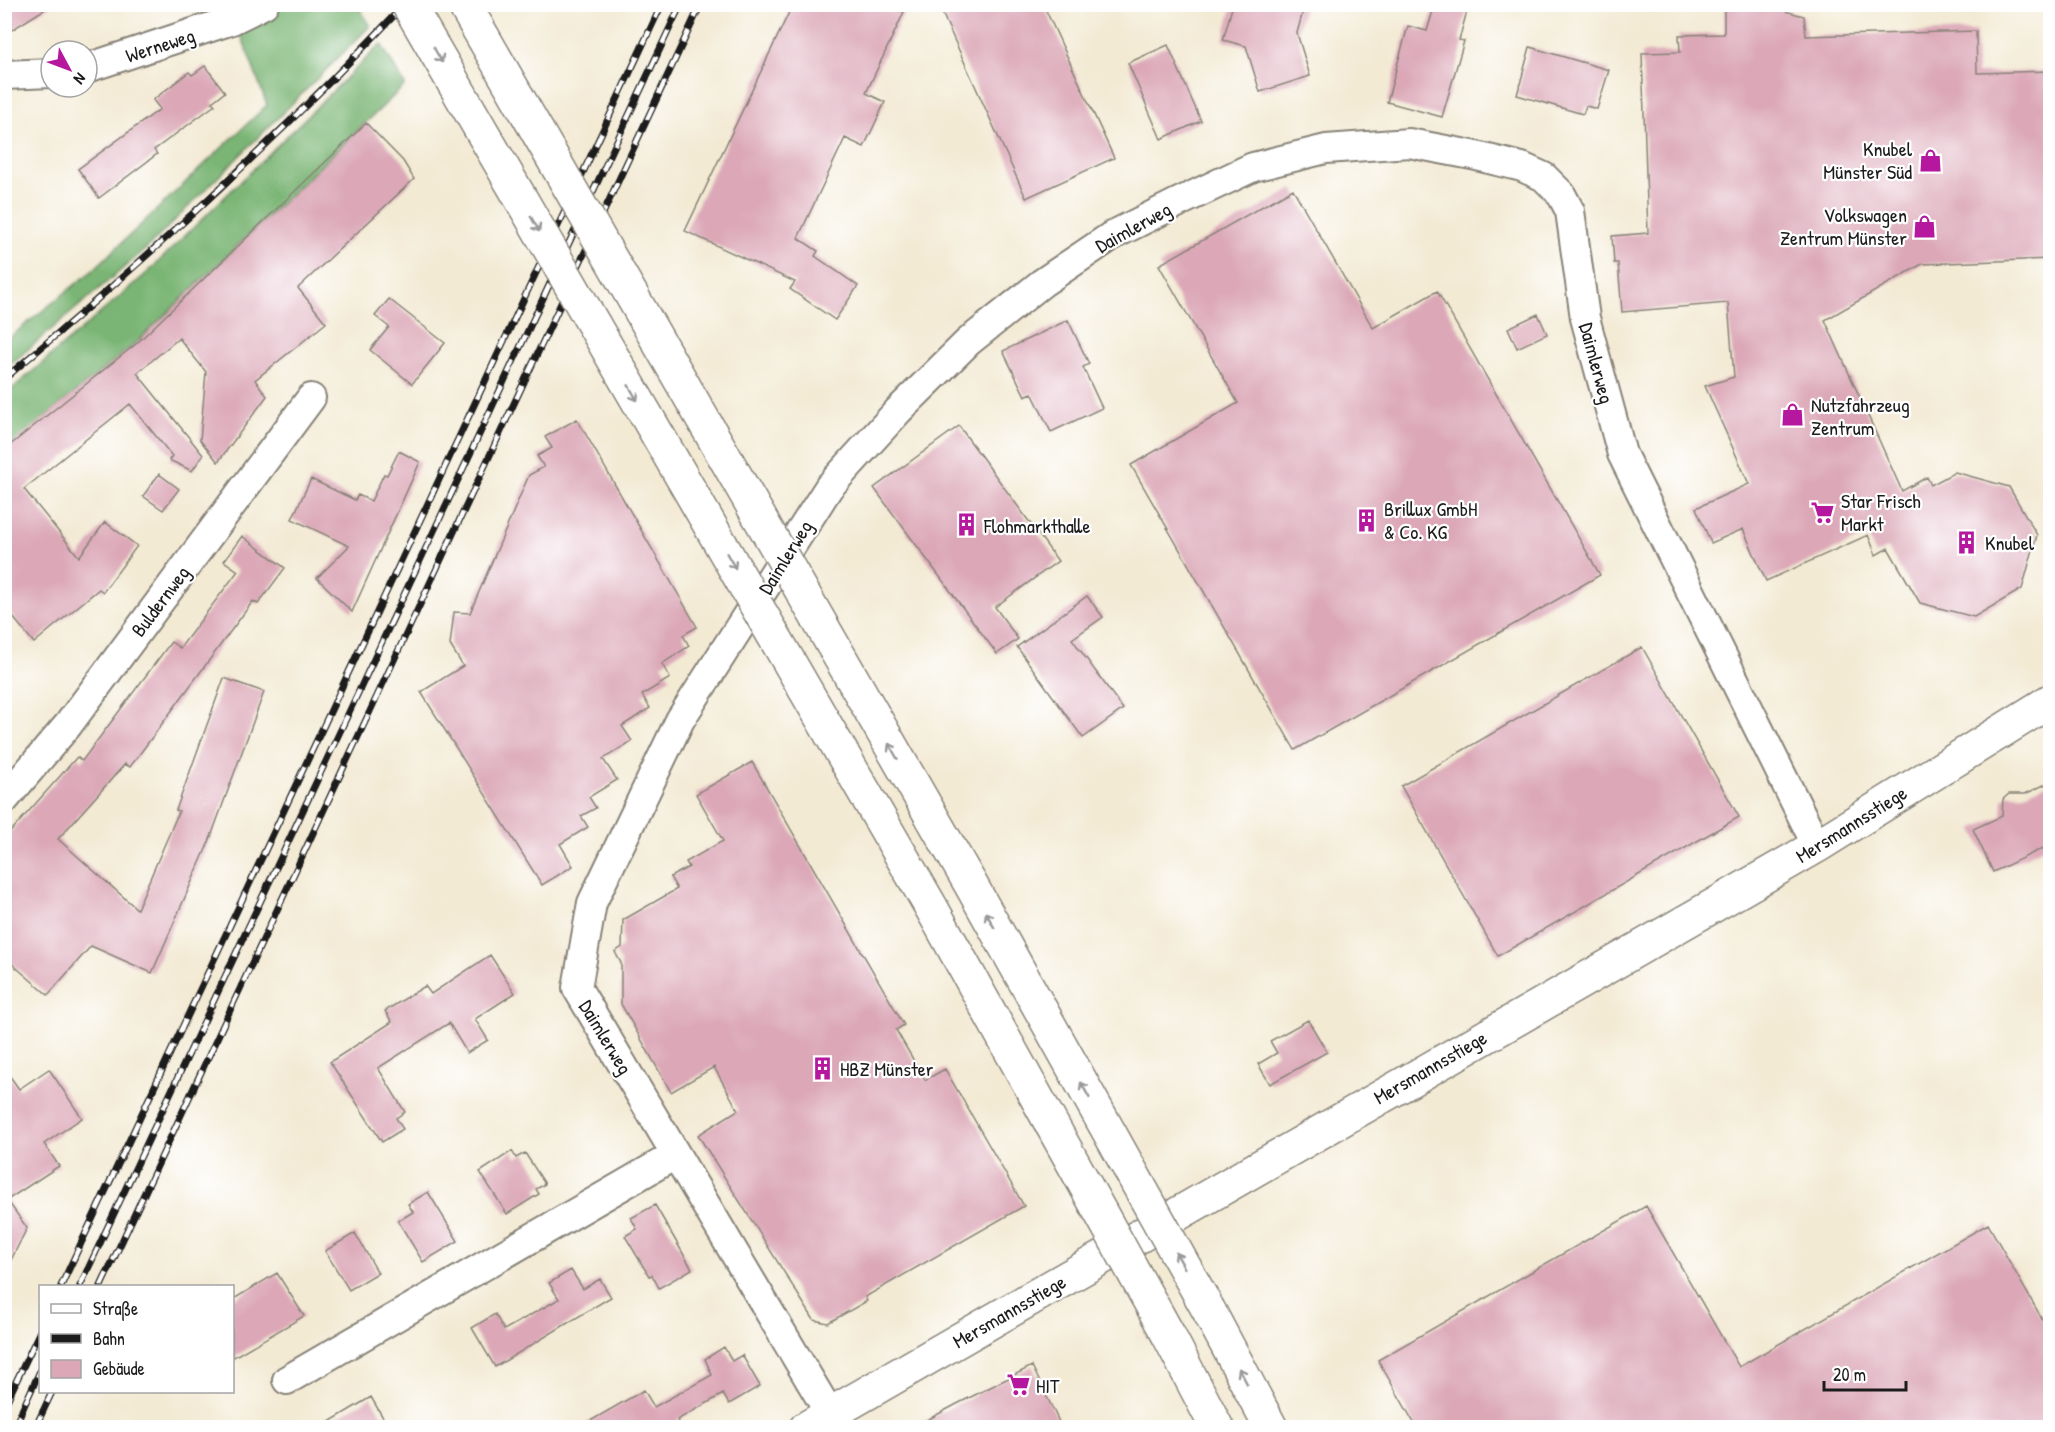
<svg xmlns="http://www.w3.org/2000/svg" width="2055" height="1432" font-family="'Patrick Hand',sans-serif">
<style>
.forest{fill:#7ab574;stroke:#4b6848;stroke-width:1.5}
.building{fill:#dca8b8}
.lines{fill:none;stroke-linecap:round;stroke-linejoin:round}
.minor-casing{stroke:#888378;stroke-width:32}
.tertiary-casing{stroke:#888378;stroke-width:36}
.trunk-casing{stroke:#888378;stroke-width:36}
.minor{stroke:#fff;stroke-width:28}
.tertiary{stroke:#fff;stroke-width:33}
.trunk{stroke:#fff;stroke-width:33}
.rail-casing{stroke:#1c1c1c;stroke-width:7}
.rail{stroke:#fff;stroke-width:4.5;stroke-dasharray:14;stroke-linecap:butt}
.trunk-bridge-casing{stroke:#888378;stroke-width:36;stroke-linecap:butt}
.trunk-bridge{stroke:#fff;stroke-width:33}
.oneway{stroke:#999}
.labels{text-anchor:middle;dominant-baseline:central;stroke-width:4.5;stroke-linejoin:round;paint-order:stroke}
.street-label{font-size:20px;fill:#1c1c1c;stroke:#fff}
.poi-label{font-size:20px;fill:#1c1c1c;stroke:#fff;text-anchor:start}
</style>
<rect width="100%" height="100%" fill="#fff"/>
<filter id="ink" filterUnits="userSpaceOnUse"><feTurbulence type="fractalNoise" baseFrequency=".0167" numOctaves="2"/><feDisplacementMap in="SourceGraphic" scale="12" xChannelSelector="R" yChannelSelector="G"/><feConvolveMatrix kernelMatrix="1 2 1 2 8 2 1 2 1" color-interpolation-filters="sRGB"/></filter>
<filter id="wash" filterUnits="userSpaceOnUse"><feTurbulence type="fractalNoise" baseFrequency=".008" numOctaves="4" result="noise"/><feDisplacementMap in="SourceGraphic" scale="24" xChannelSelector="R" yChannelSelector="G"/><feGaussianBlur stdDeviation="1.35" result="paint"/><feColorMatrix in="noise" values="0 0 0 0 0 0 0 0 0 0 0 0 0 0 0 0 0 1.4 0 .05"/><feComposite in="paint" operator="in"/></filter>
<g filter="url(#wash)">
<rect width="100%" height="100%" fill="#f3ead4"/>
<path class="forest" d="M230,5H358L370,26L147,248L5,369V341L92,271L267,105Z
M381,44L405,85L136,343L5,450V395L147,273Z"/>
<g id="blocks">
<path class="building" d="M4,4H53L4,35Z
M793,4H887L904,12L866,93L885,102L864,147L845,138L798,238L818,251L815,256L858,286L835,320L790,289L795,282L685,231Z
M938,4H1043L1114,158L1026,198Z
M1233,4H1305L1297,33L1310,76L1260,92L1246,46L1223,40Z
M1435,4H1469L1459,40L1464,41L1442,117L1387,102L1408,26L1427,31Z
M1724,4H1759L1804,16L1806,36L1976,31L1977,73L2050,71V259L1922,264L1825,320L1902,491L1927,477L1931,485L1955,472L2009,487L2037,535L2022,589L1974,617L1920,603L1888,548L1876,555L1868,535L1766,581L1743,529L1711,543L1696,508L1749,484L1705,386L1734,377L1728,303L1622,312L1618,263H1614L1612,236L1648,233L1642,53L1680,52L1679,35L1724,34Z
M1168,45L1201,121L1161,139L1128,63Z
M1530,47L1609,70L1597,109L1586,106L1583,114L1517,95Z
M205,66L225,92L212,102L215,105L154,150L157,154L99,198L78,169L160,109L153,100L189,72L192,75Z
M366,123L403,161L414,179L298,288L326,323L255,380L267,396L218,462L200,440L206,372L179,338L137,373L203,455L192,471L169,460L172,456L130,404L24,489L79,557L105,522L137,546L103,592L99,589L34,643L4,606V450L137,343Z
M1293,189L1373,328L1437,291L1600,575L1295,750L1131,465L1238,403L1159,265Z
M389,299L445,343L412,384L370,350L389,327L375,316Z
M1538,314L1547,334L1517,348L1508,328Z
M1068,320L1089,364L1083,367L1102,408L1051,432L1032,393L1025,396L1003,351Z
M577,419L697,627L683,635L689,646L662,664L670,678L642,695L650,708L622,726L632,741L603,759L617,780L589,797L596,808L581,816L588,827L560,844L573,866L542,885L421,692L463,666L450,645L454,612L470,613L529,475L544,467L537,456L552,448L545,437Z
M959,426L1058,561L995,607L1018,639L997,654L874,488Z
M399,451L420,462L352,612L317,578L349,546L292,519L311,479L355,500L358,495L371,501L384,474L387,475Z
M159,474L179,489L163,510L143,496Z
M242,536L285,568L258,604L253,601L130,767L125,764L58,839L137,909L179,811L176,810L224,678L264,692L209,842L152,973L91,946L48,995L4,957V839L77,757L82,761L171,642L180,648L238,571L224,561Z
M1087,596L1103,617L1072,639L1123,709L1083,738L1017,647Z
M1642,647L1739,817L1498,956L1401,786Z
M752,762L904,1025L896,1030L925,1080L945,1069L1024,1206L865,1297L867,1301L828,1323L814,1320L698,1135L738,1110L714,1067L671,1092L621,1004V963L615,952L622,947L623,920L677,889L670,877L689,867L686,862L723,841L696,794Z
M2050,782V845L1993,872L1973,829L2002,816L2003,799L2009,794H2025Z
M490,955L515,993L475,1019L488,1040L467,1053L449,1023L378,1068L405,1112L396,1118L403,1129L382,1142L330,1062L392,1022L385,1011L425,986L431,994Z
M1308,1020L1327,1052L1270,1084L1258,1064L1277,1053L1270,1041Z
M4,1068L19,1089L49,1069L82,1118L44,1144L59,1166L7,1200L27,1228L4,1274Z
M512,1151L516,1158L525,1153L545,1184L536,1189L539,1194L507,1214L480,1172Z
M428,1192L458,1241L423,1262L398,1221L413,1212L408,1204Z
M655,1205L692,1269L659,1288L652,1275L649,1276L625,1236L637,1229L631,1218Z
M1646,1206L1739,1367L1988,1224L2050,1333V1428H1417L1378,1360Z
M355,1233L378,1273L349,1290L325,1251Z
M571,1270L583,1289L600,1279L611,1297L495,1367L472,1328L495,1314L504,1330L559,1299L549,1283Z
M277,1273L304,1316L232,1358V1300Z
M724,1347L732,1361L742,1355L760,1386L729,1404L723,1394L677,1420L681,1428H578L644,1390L654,1407L712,1375L705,1359Z
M1032,1366L1062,1428H912L957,1404Z
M371,1397L389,1428H319L361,1403Z"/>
</g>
</g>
<g filter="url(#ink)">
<use href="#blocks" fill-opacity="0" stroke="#888378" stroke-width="1.5"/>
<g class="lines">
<defs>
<path id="minor" d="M87,68L232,20L264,4
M4,75L51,73
M4,800L68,725L311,398
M287,1380L675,1155
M830,1414L577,988L592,903L680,720L829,487L898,411L968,342L1042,283L1113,235L1177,203L1253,167L1326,149L1409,143L1472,155L1522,167L1544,177L1561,194L1570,211L1585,318L1622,454L1817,846"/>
<path id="tertiary" d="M806,1428L1817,846L2050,701"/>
<path id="trunk" d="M1209,1311L1271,1428
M1169,1336L1217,1428"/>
</defs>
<use href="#minor" class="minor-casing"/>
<use href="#tertiary" class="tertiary-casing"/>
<use href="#trunk" class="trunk-casing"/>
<use href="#minor" class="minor"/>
<use href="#tertiary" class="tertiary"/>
<use href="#trunk" class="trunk"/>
<defs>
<path id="rail" d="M4,379C145,261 279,138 405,4
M61,1286L662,4
M80,1286L681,4
M101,1286L701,4
M4,1407L40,1331
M14,1428L40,1371
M35,1428L52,1392"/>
</defs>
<use href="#rail" class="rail-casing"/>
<use href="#rail" class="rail"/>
<defs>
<path id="trunk-bridge" d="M408,4L931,907L1169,1336
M464,4L971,885L1209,1311"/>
</defs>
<use href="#trunk-bridge" class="trunk-bridge-casing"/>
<use href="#trunk-bridge" class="trunk-bridge"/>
</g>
<defs><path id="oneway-shaft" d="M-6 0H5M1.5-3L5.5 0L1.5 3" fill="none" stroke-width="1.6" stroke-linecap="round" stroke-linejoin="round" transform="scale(1.5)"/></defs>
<g class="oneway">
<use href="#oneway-shaft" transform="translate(438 55) rotate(60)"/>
<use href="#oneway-shaft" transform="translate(535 224) rotate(60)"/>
<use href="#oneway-shaft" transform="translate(633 393) rotate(60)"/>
<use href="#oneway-shaft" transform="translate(731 561) rotate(60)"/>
<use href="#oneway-shaft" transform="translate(893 751) rotate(-120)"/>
<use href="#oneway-shaft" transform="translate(990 920) rotate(-119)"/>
<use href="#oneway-shaft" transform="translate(1085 1090) rotate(-119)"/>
<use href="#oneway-shaft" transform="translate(1180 1260) rotate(-119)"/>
<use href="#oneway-shaft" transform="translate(1243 1376) rotate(-118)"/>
</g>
</g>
<defs>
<symbol id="shop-bare" viewBox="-9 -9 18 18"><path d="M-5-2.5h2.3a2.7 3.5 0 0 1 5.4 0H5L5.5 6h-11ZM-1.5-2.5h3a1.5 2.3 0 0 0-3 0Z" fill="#b5179e" stroke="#fff" stroke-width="2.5" paint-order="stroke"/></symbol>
<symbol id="supermarket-bare" viewBox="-9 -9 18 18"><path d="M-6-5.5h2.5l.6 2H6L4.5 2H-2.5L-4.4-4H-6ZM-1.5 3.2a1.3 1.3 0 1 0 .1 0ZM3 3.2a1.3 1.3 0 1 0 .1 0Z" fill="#b5179e" stroke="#fff" stroke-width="2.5" paint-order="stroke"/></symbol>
<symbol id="building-bare" viewBox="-9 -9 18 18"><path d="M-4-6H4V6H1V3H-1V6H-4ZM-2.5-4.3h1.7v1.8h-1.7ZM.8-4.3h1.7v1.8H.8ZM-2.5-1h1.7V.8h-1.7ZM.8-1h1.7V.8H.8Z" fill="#b5179e" stroke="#fff" stroke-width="2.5" paint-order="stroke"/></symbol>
</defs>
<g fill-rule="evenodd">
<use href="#shop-bare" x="1914" y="144" width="33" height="33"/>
<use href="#shop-bare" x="1908" y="210" width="33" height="33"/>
<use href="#shop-bare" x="1776" y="398" width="33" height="33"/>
<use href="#supermarket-bare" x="1806" y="496" width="33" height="33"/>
<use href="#building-bare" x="1350" y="504" width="33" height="33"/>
<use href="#building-bare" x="950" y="508" width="33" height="33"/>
<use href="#building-bare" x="1950" y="526" width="33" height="33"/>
<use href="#building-bare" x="806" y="1052" width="33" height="33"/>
<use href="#supermarket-bare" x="1002" y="1368" width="33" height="33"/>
</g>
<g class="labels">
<g class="street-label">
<text transform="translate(160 45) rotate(-18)">Werneweg</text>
<text transform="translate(1133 227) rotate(-29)">Daimlerweg</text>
<text transform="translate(1597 363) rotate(75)">Daimlerweg</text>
<text transform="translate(785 557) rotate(-58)">Daimlerweg</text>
<text transform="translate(160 601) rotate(-53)">Buldernweg</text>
<text transform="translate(1851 824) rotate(-32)">Mersmannsstiege</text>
<text transform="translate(606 1037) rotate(59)">Daimlerweg</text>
<text transform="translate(1430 1067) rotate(-30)">Mersmannsstiege</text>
<text transform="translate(1009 1311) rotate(-30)">Mersmannsstiege</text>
</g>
<g class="poi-label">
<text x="1912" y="148" text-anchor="end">Knubel<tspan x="1912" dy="23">Münster Süd</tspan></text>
<text x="1907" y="214" text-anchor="end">Volkswagen<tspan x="1907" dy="23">Zentrum Münster</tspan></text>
<text x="1811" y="404">Nutzfahrzeug<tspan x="1811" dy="23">Zentrum</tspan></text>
<text x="1841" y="500">Star Frisch<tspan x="1841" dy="23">Markt</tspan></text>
<text x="1384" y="508">Brillux GmbH<tspan x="1384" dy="23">&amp; Co. KG</tspan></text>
<text x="984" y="525">Flohmarkthalle</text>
<text x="1985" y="542">Knubel</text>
<text x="840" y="1068">HBZ Münster</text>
<text x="1036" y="1385">HIT</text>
</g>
</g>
<rect width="2055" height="1432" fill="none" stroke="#fff" stroke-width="24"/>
<rect x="39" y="1285" width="195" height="108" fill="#ffffff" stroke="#a4a4a4" stroke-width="1.5"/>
<rect x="51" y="1304" width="30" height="9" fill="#ffffff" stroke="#a4a4a4" stroke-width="1.5"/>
<text x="93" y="1315" font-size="18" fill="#1c1c1c">Straße</text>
<rect x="51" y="1334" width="30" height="9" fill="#1c1c1c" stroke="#a4a4a4" stroke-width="1.5"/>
<text x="93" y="1345" font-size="18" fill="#1c1c1c">Bahn</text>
<rect x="51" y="1360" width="30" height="18" fill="#dca8b8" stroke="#a4a4a4" stroke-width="1.5"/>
<text x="93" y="1375" font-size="18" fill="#1c1c1c">Gebäude</text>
<g transform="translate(69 69) rotate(131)"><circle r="28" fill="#ffffff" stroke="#a4a4a4" stroke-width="1.5"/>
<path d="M0-4.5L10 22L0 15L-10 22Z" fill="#b5179e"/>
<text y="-9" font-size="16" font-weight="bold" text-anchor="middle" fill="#1c1c1c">N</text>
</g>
<path d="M1824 1381v9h82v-9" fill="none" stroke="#1c1c1c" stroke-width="3"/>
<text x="1833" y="1381" font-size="18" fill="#1c1c1c" stroke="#ffffff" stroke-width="4.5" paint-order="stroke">20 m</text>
</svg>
